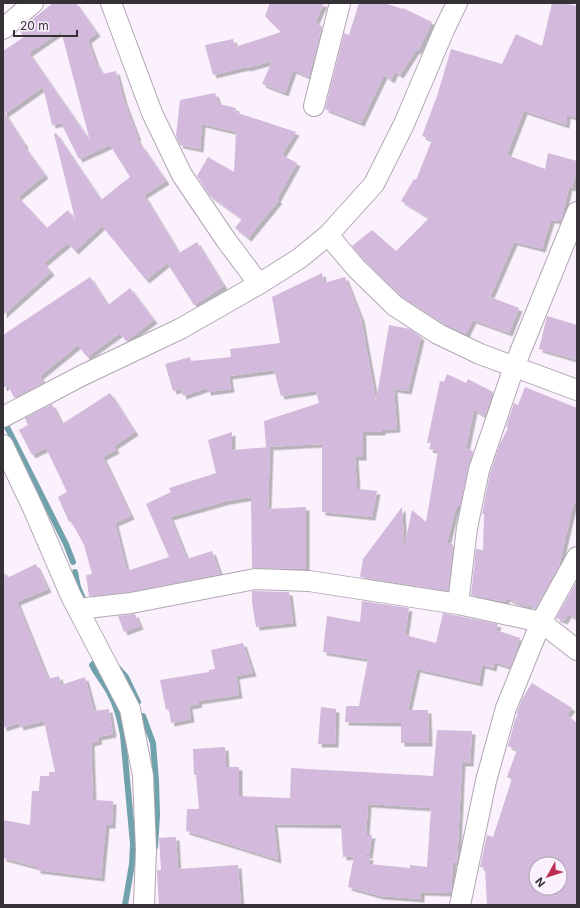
<svg xmlns="http://www.w3.org/2000/svg" width="580" height="908" font-family="Inter,sans-serif">
<style>
.lines{fill:none;stroke-linecap:round;stroke-linejoin:round}
.stream{stroke:#6fa2aa;stroke-width:6}
.building{fill:#d3b9db;fill-rule:evenodd;filter:url(#shadow)}
.minor-casing{stroke:#b0a7b3;stroke-width:22}
.minor{stroke:#fff;stroke-width:20}
</style>
<defs>
<filter id="shadow"><feDropShadow dx="3.5" dy="3.5" stdDeviation="0" flood-color="#0004"/></filter>
</defs>
<rect width="100%" height="100%" fill="#faf1fd"/>
<g class="lines">
<path class="stream" d="M7,427L66,544L73,562
M75,572L78,587L83,599
M96,661L92,665C97,675 104,683 109,692C117,706 120,720 123,735L133,844L132,864L125,905
M118,668L126,677L138,702
M143,716L153,743L156,781L157,815L155,847"/>
</g>
<path class="building" d="M53,3H76L97,33L88,40L96,63L103,74L116,71L124,101L138,138L136,137L141,146H142L166,181L144,195L179,253L197,242L224,286L194,305L167,263L146,280L102,226L75,251L68,243L44,263L51,272L3,315V51L24,37L19,30ZM61,31L90,141L29,53ZM43,87L52,125L61,123L79,159L110,145L130,177L101,200L56,133L54,134L76,223L68,210L47,228L18,197L45,175L24,146L25,145L5,114Z
M270,3H324L315,23L322,26L309,77L293,70L285,93L262,84L272,61L247,68L246,67L213,75L205,45L233,39L235,47L281,32L265,16Z
M359,3H384L403,9V8L432,22L418,51L416,50L400,75L395,72L391,80L384,75L361,123L325,109L344,33L349,35Z
M552,3H563L577,6V118L567,115L566,125L524,111L507,155L545,169L548,153L577,161V169L572,188L569,187L561,221L551,220L542,249L514,242L490,297L519,308L509,333L473,320L466,334L444,324L402,297L364,260L352,246L372,230L396,251L429,218L401,201L414,179L416,180L432,140L422,136L437,96L451,49L502,64L516,34L542,46Z
M215,93L219,104L236,108L235,112L296,132L282,155L297,163L277,199L279,200L248,238L235,228L242,219L210,196L197,176L208,157L234,172L236,132L202,124L200,149L180,145L176,136L180,100Z
M322,273L324,283L345,277L361,318L376,401L389,325L410,329L421,337L408,391L394,389L397,429L382,430V432H363V457H355L357,489L377,491L372,517L322,512V444L266,447L264,421L319,403L316,391L281,396L274,370L229,376L231,389L207,392V388L183,396L181,389L173,391L165,364L190,357L191,361L231,357L230,349L280,343L272,297Z
M90,277L108,305L130,288L154,320L126,341L120,333L87,357L78,345L40,376L43,383L14,398L8,385L3,388V335Z
M547,316L577,325V360L539,349Z
M447,374L466,383L468,379L493,392L485,416L474,410L466,449L473,451L468,468L460,507H457L455,511L447,543L453,544L448,591L360,577L363,559L402,507L404,543H405L412,510L426,522L438,451L429,449L431,443H427L440,381L444,382Z
M525,387L577,408V504L574,502L559,566L535,609L529,604L528,607L506,598L505,602L471,595L476,549L483,550L484,514H482L490,473L499,446L508,428L506,427L514,403L518,405Z
M110,393L135,432L114,446L116,450L103,457L131,516L115,523L127,571L169,557L146,504L171,492L169,488L216,473L208,440L232,432V450L270,447L268,509L306,507V569L252,568L251,497L227,501L170,517L187,559L212,551L220,574L129,592L89,596L86,575L92,574L84,545L71,521L69,522L58,497L67,492L46,448L32,455L19,430L28,425L25,418L52,404L62,424Z
M36,564L48,589L17,602L48,679L59,676L61,685L85,677L94,711L109,709L113,734L98,737L99,741L91,743L93,800L113,801L112,825H106L101,878L37,870V867L3,858V820L30,825L32,791H39L40,776H49V772H55L44,721L20,727L19,723L3,728V570L7,578Z
M577,581V619L568,614L564,621L556,618Z
M252,591L289,592L293,623L256,627L252,602Z
M362,601L409,608L405,635L436,643L443,613L498,624L496,630L520,638L516,652L510,667L494,662L493,668L482,665L479,683L417,669L408,710H428L429,743H401V723L345,722L346,706H359L368,659L323,652L327,616L360,622Z
M135,614L140,626L124,632L118,616Z
M243,643L253,673L236,676L239,695L198,701L199,704L189,706L191,719L171,723L169,709L166,710L160,680L209,672V670L215,669L211,650Z
M532,683L572,708L567,715L577,723V905H487L485,868L480,867L487,835L493,837L512,779L507,777L517,750L508,746L515,720L518,714L516,713L517,712L522,699ZM536,864H560V888H536Z
M321,707L336,709L335,744H318Z
M437,730L472,731L470,763H462L457,863L453,862L451,893L421,892V899L380,896L348,887L354,856L343,857L341,825L274,824L278,860L186,831L187,809H199L196,775H194L193,749L225,747L226,767H239V796L290,798L291,768L433,776ZM368,804L431,808L427,867L410,865V868L369,864L370,857L361,855H369L372,835H366Z
M176,837L178,869L238,865L241,905H159L157,873V870H161L159,838Z"/>
<g class="lines">
<defs>
<path id="minor" d="M111,3L152,113L182,175L226,240L259,284
M3,29L33,3
M314,106L340,3
M328,235L356,268L395,306L438,334L480,354L577,390
M3,417L83,375L180,329L259,284L300,258L328,235L374,184L404,124L444,30L457,3
M3,445L33,508L71,596L130,709L143,776L146,850L144,905
M458,604L467,528L479,470L514,367L577,212
M78,609L131,603L255,579L309,581L458,604L541,622L577,650
M460,905L486,781L506,708L541,622L577,557"/>
</defs>
<use href="#minor" class="minor-casing"/>
<use href="#minor" class="minor"/>
</g>
<rect width="580" height="908" fill="none" stroke="#353136" stroke-width="8"/>
<g transform="translate(548 876) rotate(231)"><circle r="19" fill="#faf1fd" stroke="#aba4ad"/>
<path d="M0-3L7 15L0 10L-7 15Z" fill="#be2e54"/>
<text y="-6" font-size="11" font-weight="bold" text-anchor="middle" fill="#353136">N</text>
</g>
<path d="M14 30v6h63v-6" fill="none" stroke="#353136" stroke-width="2"/>
<text x="20" y="30" font-size="12" fill="#353136" stroke="#faf1fd" stroke-width="3" paint-order="stroke">20 m</text>
</svg>
